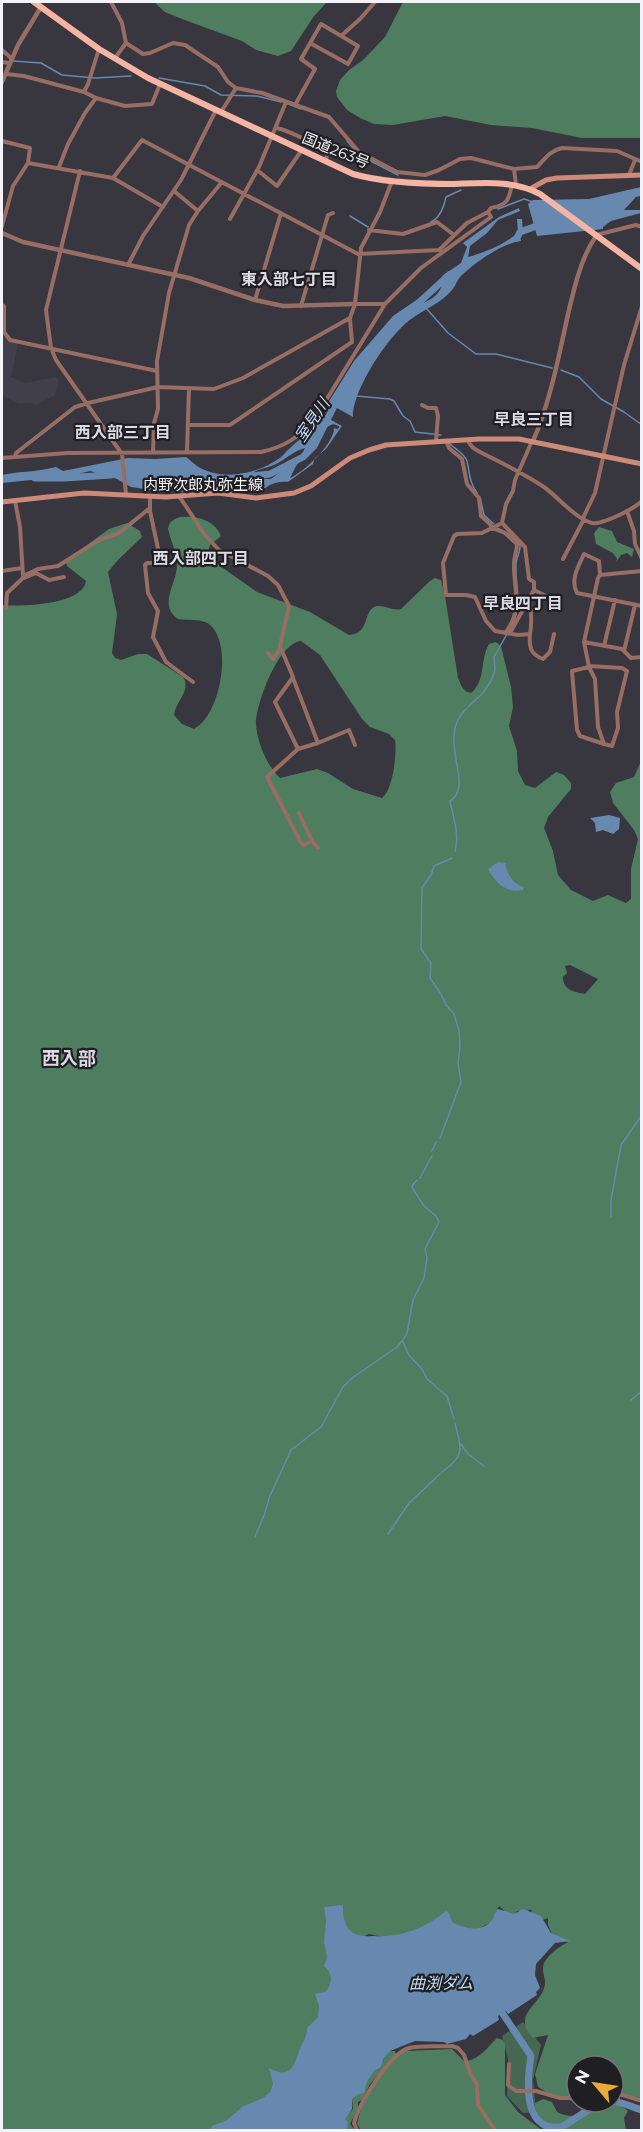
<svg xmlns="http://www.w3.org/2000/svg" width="643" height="2132" font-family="Montserrat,'Noto Sans JP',sans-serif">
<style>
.built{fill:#423f4d}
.green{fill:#466852}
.forest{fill:#4f7d5f;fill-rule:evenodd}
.water{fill:#6889af;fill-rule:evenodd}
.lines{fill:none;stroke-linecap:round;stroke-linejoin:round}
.stream{stroke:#6889af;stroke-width:1.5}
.river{stroke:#6889af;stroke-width:7}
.minor{stroke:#986d63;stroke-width:4}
.tertiary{stroke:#986d63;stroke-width:4.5}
.secondary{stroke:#ce8a79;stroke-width:5}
.trunk{stroke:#f5b4a4;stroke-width:6}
.labels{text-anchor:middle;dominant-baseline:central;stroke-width:4.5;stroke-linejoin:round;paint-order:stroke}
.street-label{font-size:15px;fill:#f4f3f9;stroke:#1f1e22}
.neighbourhood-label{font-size:16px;font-weight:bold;fill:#dcdae4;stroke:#1f1e22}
.water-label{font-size:16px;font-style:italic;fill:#c6dbf3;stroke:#1f1e22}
.quarter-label{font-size:18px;font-weight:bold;fill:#dcdae4;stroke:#1f1e22}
</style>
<rect width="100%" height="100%" fill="#38363e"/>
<path class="built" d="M2,306L3,334L9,341L18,343L11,377L25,383L57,377L59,382L55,395L36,405L32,403L19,404L5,397L2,393Z"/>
<path class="green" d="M523,2022L541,2045L533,2080L536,2112L523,2113L507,2096L508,2059L502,2036Z"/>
<path class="forest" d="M154,2H327L314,16L291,51L278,56L256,50L242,41L182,19L165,12Z
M403,2H641V138H582L532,128L491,125L445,116L393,125L374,124L360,118L347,110L337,97L336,91L340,80L349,70L363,60L385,37Z
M180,517C196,516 214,519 221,536L210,545L208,552L220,566L257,592L310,612L349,635C371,634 362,609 377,606C385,605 393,611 401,609L430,581L435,578L441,580L445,596L458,678C461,685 463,692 471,693C486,681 480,659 489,644L496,642L501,646L511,687L513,707L509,726L517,751L518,771L525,785L535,788L556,772L564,775L571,783V789L548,817L544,828L553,851L558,875L571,890L593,901L608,895L626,903L631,899V869L638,839L634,830L613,803L610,792L616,783L634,777L641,761V2100L613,2091V2066H577V2102L553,2096L538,2087L535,2074L548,2035L533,2038C512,2015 538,2007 544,1988C547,1982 543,1976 543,1969C543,1957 559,1947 568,1942L552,1934L548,1925V1918L540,1921L532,1914L531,1909L525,1913L517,1911L514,1916L508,1914L499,1906L491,1922L477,1930L417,1931L386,1938L369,1934L360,1938L334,1980L323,2013L309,2034L296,2065L274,2092L213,2130H2V605C20,607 83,605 86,581L67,566L66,563L68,559L109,529L127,523L140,531L142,537L117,561L108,572L117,614L112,653L115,658L121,660L138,654H147L183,677C192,690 175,702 174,715L182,724L194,729C220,716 234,644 209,624C201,618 187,621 178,619C158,605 176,585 177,566C177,554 171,541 168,529C169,521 173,520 180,517ZM301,641L320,655L362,719L370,727L389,734L395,740C397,754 393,790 382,798L353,789L328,773L317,769L280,778C267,766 257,742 256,724C256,704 278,643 301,641ZM570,965L598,979L585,994C574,992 563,990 563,977L567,973L565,966Z
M599,527L612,531L617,542L634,549L632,557L627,553L621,555L616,562L617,559L613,553L596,544L594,533Z
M497,2038L503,2040L505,2044V2095L518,2112L542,2130H361L357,2124C361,2103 374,2085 385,2067L370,2084L362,2100L358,2102V2108L350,2124L355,2130H346L343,2119L353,2109L352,2098L389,2051H395L396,2054L405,2051L452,2049L464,2061C478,2061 487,2048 497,2038Z
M543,2099L552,2102L557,2112C587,2127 609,2092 628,2111L624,2118L626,2130H543L535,2107V2103Z"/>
<path class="water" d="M641,187V196L636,197L624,210H641V213L611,221L603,227V229L537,236L528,204L533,200L589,199Z
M519,208L520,211L498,220L487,233L470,246L468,257C483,253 507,244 518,232L517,219H522L523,234L520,236L521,241C502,243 476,262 462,275C457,279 456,286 452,290C442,302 426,309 414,317C391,331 352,390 353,417L328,403L354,361L393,316L418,299V305C432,300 445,292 442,276L461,263L467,247L463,243L499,217Z
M322,415L342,426L326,449L315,458L313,464L288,482C278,481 269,484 262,491L202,487L182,492L180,490L173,489L158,493L151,490L131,487L117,479L90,471L67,477L45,476L41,479L2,483V475C20,471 38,472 56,467L63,471L128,458L156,459L186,457C190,460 193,463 197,466C223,482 257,474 280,458C284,455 286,451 290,448C304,435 313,432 322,415ZM333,424L339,426V428L337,429L334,428C334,444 304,472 290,478L296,466L311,447L321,430ZM305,448L301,456L271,479L251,478L250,474C258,469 266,468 274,465C285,460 293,451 305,448Z
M609,815L620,818L619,829L613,834L603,830L596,832L595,823L590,818Z
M498,862L505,863C507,874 513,884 524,887L523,890C506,894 495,882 488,869Z
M343,1905C342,1926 350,1938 372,1936C377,1936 382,1937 386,1936C408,1935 429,1925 446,1911L449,1913L452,1922C463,1928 480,1933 490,1922C494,1918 494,1913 498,1909L514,1914L523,1909L541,1916L551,1933L570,1941L555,1943L536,1964L535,1975L540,1988L536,1992L537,1995L508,2014L506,2011L498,2016L499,2020L473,2036L470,2034L466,2039L447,2044L444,2042L415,2041L390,2051L383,2059L381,2067L375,2070L367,2081L364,2093L358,2094L352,2099V2109L345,2119L348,2122L347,2130H210L212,2126L227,2120L242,2107L263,2098L270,2092L273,2084L269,2068C289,2079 294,2068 299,2051C303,2041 306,2040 307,2028L318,2017L319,2006L315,1994L325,1992C333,1984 333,1973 324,1966L327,1957L324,1942L326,1921L324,1907Z"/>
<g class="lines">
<path class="stream" d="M13,61L41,63L62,75L95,78L131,76
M159,78L205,86L221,95L257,96L281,102
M286,103L301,109
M347,141L359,155L398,175
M498,209L524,199L533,202
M350,216L368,227
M431,222C440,218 444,206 446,197L461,190
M420,300L423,304
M426,308L448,333L476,354H496L552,368
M561,370L579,377L601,399L624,412L642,425
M356,396L390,399L394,401L403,416L410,421L415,432L441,435
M450,444C455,449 464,453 467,461C470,475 469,481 477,493
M480,497L484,515L494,524
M497,528C504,531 518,537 520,545C521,551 516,558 516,564C515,587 522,598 514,622
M468,707L482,694L491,681L495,670L494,657L507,634
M455,851C460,835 453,817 450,801C476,785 435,738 466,709
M440,1138L461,1082L458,1063L460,1046L459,1031L454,1014L446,1005L441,994L430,978L431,963L421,949L422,888L431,875L434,866L452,858
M432,1151L436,1142
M420,1178L432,1156
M611,1217V1200L621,1145L642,1115
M403,1342L409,1355L422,1369L427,1379L447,1396L454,1419
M631,1400L642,1391
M461,1444L468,1454L484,1466
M442,1472C466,1455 461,1449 455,1423
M388,1534L409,1503L440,1474
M255,1537L265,1513L269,1498L291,1450L321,1427L343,1387L352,1378L397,1347L403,1340L407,1333L413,1300L424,1278L427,1258L425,1249L439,1222L436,1216L424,1206L413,1189L412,1186L417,1180"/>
<path class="river" d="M518,236L520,232L542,224
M413,308L449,275
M241,477L270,474L303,457L314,446L335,404L339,402
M35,478H64L111,475
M501,2011L531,2056C528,2075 520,2132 561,2127C579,2118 593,2102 615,2102C623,2102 634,2108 642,2110"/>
<path class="minor" d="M111,2L122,23L126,43L143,54L150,53L173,43L185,45L218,67L228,82L236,88L262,93L329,117L359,152L397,172L425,175L439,170L460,159L471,158L514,169L516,185
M341,36L360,19L375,2
M2,50L11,58
M115,58L126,43
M2,62L9,63
M6,74L24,76L84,92
M96,98L125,106L152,104L160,84
M295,105L315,69L301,59L321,24L358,46L348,64L310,43
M221,112L236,88
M277,128C292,132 316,144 327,154L326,161
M2,141L30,148L28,163
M59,167L68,144L85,113L96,98L84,92L88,84L99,49
M514,169L537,167C546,158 549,151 562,148L617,151L642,162
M257,170L277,186L301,151
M80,171L46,310L51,348L56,360L122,454L126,494
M629,175L635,160
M113,178L142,140L358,254L439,250L467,223L488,212L491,208C508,205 509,199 512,184
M174,191L198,211L222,182
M230,219L259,167L286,102
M2,226L13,186L28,163L113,178L163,207
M369,230L403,234L437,222L454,235
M596,235L636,225L642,227
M128,265L143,236L181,180L216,110
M255,300L281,213
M355,304H385
M2,305L4,306V332L10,340L157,371
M301,306L328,215L333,213
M422,405L428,408H436L438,416L436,441
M188,425H230L352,342L350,319
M468,440C470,449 484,454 492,458C510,467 528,476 544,487C558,497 576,519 592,523C602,525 634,509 642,501
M446,441L449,448L462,459L467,484L479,498L481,516L490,524L492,528L505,533L517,544C517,551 514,557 514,563C513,589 524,607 506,632
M187,451L189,388
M153,453L154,423L158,409L157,361L169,293L189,225L198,211
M15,457L16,453L75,407L88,403L158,387L214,389L243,378L350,318L355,304L361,248L380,212L392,181
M2,458L67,453L261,452C284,447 298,438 314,420L385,304L421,268L491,217L488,212
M179,496L205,535L219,550L268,576L278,585L289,606L280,646L293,677L275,702L298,749L267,777L301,843L304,845L312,841
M150,497V511L160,558L159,563H147L145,565L148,593L158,611L153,637L166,662L193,682
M15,501L20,527L23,576L38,569L58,566L99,540L119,533L150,508
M627,511L634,531L635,544L642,559
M583,518L595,493L624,365L642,306
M502,523L482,533L457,534L454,536L443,563L446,595H466L475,597L486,621L495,631L518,635L530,634C533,621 530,610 530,597
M563,559L584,519
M2,571L22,568
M600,575L599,561L584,554C578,567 570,580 577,593L642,606
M24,578L36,573L49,580L64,577
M534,590L548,597
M6,608L7,593L23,578
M510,633L534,590V582L529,579L525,547L502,523L506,504L513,491L515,480L532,441
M530,634C529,647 530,654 543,659L550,652L554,634
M584,642L622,649L631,658L642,657
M604,646L615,600
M624,651L635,605
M268,653L273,659L281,648
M589,666L622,668L627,671L617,712L618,728L612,746L604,744
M589,667L595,679L598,727L604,744L580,736L577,730L572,671Z
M589,667L584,642L598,578L600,575L642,571
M293,678L318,743L349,730L355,745
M298,749L318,743
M299,813L312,841L318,848
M509,2064L508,2085L516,2091H536L560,2098H577
M613,2092L642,2101
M357,2130L354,2123C359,2104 390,2053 409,2048C421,2045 440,2047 452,2046L458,2048L464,2055L470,2073L477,2085L478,2105L495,2130"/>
<path class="tertiary" d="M2,82L18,45L41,7
M2,233L23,242L189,278L255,300L283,306L355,304
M533,441C551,400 559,354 569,310C575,285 581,258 596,236"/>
<path class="secondary" d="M530,189L546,180L557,178L642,175
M2,502L84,493L166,497L218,493L256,498L294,493L311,486L350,458L369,450L386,445L479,439H519L642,464"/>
<path class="trunk" d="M34,2L99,49L148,78L353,174C384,183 422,184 454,184C485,183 512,180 540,194L642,269"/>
</g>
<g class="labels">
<g class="street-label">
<text transform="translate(336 150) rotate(22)">国道263号</text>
<text x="203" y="484">内野次郎丸弥生線</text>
</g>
<g class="neighbourhood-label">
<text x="289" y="279">東入部七丁目</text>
<text x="534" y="419">早良三丁目</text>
<text x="123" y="432">西入部三丁目</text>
<text x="201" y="558">西入部四丁目</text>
<text x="523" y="603">早良四丁目</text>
</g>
<g class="water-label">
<text transform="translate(312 420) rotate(-56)">室見川</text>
<text x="441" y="1983">曲渕ダム</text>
</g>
<g class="quarter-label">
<text x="69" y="1059">西入部</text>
</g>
</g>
<rect width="643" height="2132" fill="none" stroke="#f4f3f9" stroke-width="6"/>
<g transform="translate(595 2084) rotate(299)"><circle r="28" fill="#1f1e22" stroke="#747378" stroke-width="1.5"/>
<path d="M0-4.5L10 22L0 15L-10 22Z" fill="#eaaa39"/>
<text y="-9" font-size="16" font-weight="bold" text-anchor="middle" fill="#f4f3f9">N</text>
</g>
</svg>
